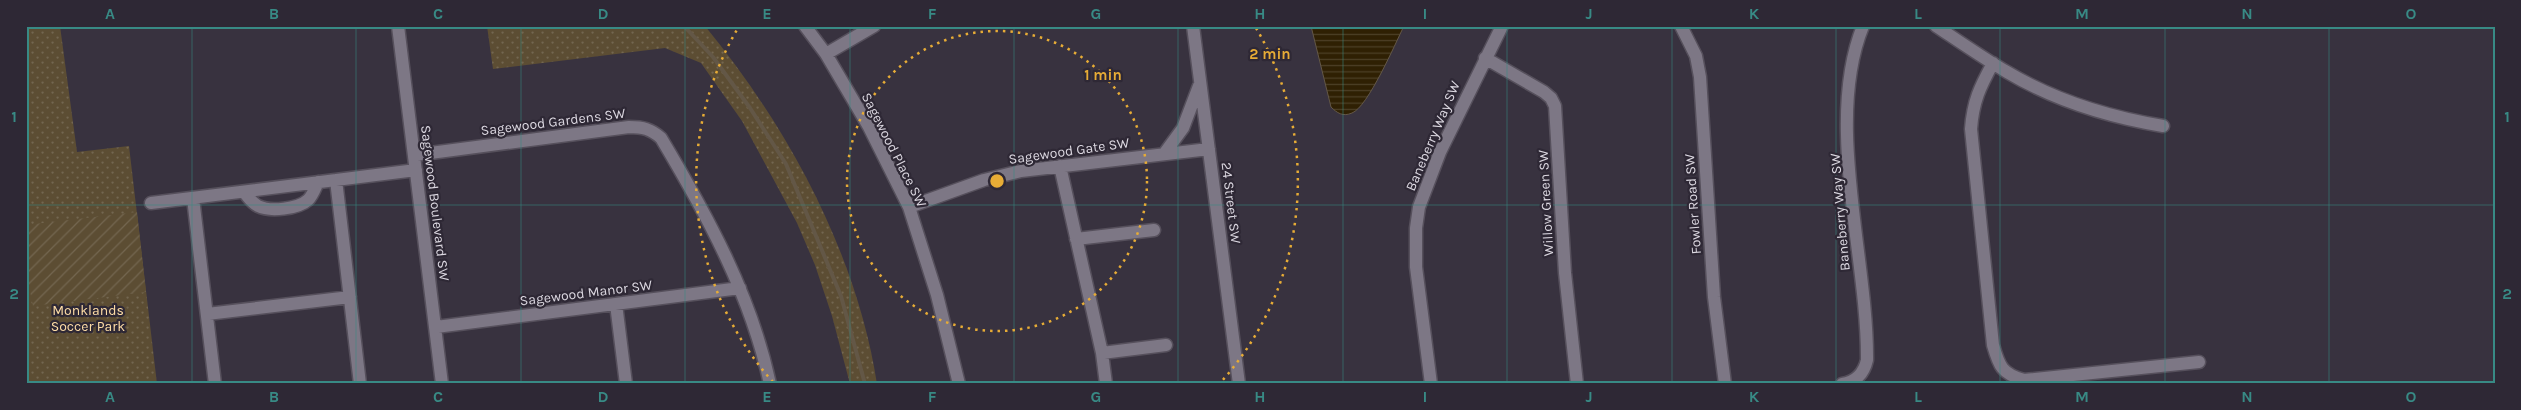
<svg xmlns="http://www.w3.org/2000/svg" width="2521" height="410" font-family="Karla,sans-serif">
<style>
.park{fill:url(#park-dots)}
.garden{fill:url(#garden-furrows)}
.water{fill:url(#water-rules);stroke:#635746}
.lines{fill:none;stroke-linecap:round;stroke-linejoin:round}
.stream{stroke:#635746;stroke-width:4}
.minor-casing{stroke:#56505c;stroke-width:15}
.minor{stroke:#7d7785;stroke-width:12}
.grid{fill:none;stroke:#388a85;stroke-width:1;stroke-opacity:0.55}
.ring{fill:none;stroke:#e7ac36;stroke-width:2.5;stroke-dasharray:2.5 5}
.labels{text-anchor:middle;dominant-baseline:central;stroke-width:4.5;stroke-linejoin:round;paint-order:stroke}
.street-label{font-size:14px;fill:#dcd8e1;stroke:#2e2835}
.park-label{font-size:14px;fill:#ffdea7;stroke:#2e2835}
.centre{fill:#e7ac36;stroke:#2e2835;stroke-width:2.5}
.ring-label{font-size:15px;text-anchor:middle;font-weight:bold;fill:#e7ac36;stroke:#2e2835;stroke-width:4.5;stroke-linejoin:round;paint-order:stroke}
.neatline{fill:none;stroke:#388a85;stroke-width:2}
.grid-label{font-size:16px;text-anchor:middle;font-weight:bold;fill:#388a85}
</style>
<defs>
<pattern id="park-dots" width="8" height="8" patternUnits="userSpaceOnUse" patternTransform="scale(1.25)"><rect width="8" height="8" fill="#5c4d33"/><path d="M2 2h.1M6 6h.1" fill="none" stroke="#736650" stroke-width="1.8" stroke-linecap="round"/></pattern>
<pattern id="garden-furrows" width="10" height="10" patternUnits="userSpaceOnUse" patternTransform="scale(1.25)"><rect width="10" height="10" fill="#5c4d33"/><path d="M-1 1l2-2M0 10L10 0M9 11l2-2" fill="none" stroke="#736650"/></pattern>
<pattern id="water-rules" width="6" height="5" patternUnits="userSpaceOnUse" patternTransform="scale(1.25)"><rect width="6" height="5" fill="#2f2003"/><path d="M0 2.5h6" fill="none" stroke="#4d4027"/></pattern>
</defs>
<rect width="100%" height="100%" fill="#38323f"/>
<path class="park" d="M26,26H60L77,152L129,146L157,384H26Z
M487,26H705C788,127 857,254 877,384H850L832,316L815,265L797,223L742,121L701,63L665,48L493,69Z"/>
<path class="garden" d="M137,212L146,292L33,306L26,271V225Z"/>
<path class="water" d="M1311,26H1404C1395,44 1368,107 1352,113C1343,117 1337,113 1331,107Z"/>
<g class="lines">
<path class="stream" d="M684,26L713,57L750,108L786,164L841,296L865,384"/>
<defs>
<path id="minor" d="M398,26L442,384
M805,26L826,54L869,127L909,207L937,295L959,384
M1193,26L1239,384
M1681,26L1696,56L1700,77L1714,297L1725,384
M1936,26C1960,42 1983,58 2007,72C2054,100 2109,117 2163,126
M826,54L874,26
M1485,58L1544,92L1551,98L1555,106L1565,273L1577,384
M1993,63C1980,87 1973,101 1971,129L1993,345C1999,366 2002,374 2024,380L2199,362
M1164,154L1183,128L1199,86
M415,155L629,127C643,127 651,129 661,138C707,215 751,295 770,384
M1060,166L1102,353L1106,384
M336,180L360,384
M244,192C248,197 252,203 258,206C270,212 298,209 308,200C313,195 315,188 318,182
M193,198L215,384
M151,203L416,170
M909,207L984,180L1021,171L1209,149
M1076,239L1154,230
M616,304L626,384
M207,314L350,297
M436,327L740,288
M1102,353L1166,345
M1431,384L1416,267V228L1419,207L1440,152L1502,26
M1842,384C1856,382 1864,373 1867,360C1868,258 1824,122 1863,26"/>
</defs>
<use href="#minor" class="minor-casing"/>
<use href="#minor" class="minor"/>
</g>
<path class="grid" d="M192,26V384M356,26V384M521,26V384M685,26V384M850,26V384M1014,26V384M1178,26V384M1343,26V384M1507,26V384M1672,26V384M1836,26V384M2000,26V384M2165,26V384M2329,26V384M26,205H2495"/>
<g class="ring">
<circle cx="997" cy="181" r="150"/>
<path d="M773 382A301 301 0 0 1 738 28M1256 28A301 301 0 0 1 1221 382"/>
</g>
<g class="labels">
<g class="street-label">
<text transform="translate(553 122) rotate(-7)">Sagewood Gardens SW</text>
<text transform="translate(1433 136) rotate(-67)">Baneberry Way SW</text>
<text transform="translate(894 150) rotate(63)">Sagewood Place SW</text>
<text transform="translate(1069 151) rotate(-8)">Sagewood Gate SW</text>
<text transform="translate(435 203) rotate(83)">Sagewood Boulevard SW</text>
<text transform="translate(1231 203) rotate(83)">24 Street SW</text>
<text transform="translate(1546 203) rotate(-93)">Willow Green SW</text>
<text transform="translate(1693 204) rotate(-94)">Fowler Road SW</text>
<text transform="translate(1840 212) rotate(-95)">Baneberry Way SW</text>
<text transform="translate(586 293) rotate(-7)">Sagewood Manor SW</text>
</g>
<g class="park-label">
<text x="88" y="310">Monklands<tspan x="88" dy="16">Soccer Park</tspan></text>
</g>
</g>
<circle cx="997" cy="181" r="8" class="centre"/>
<g class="ring-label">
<text x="1270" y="59">2 min</text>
<text x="1103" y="80">1 min</text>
</g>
<rect width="2521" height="410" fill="none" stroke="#2e2835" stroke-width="55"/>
<rect x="28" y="28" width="2466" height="354" class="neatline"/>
<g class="grid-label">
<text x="110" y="19">A</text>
<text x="274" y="19">B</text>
<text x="438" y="19">C</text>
<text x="603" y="19">D</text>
<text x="767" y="19">E</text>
<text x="932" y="19">F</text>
<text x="1096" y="19">G</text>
<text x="1260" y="19">H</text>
<text x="1425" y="19">I</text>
<text x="1589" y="19">J</text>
<text x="1754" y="19">K</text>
<text x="1918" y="19">L</text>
<text x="2082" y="19">M</text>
<text x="2247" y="19">N</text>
<text x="2411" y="19">O</text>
<text x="14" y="122">1</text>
<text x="2507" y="122">1</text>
<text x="14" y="299">2</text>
<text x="2507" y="299">2</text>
<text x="110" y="402">A</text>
<text x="274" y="402">B</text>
<text x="438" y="402">C</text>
<text x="603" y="402">D</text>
<text x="767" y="402">E</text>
<text x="932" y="402">F</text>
<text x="1096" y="402">G</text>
<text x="1260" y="402">H</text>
<text x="1425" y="402">I</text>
<text x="1589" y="402">J</text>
<text x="1754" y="402">K</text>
<text x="1918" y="402">L</text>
<text x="2082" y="402">M</text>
<text x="2247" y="402">N</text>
<text x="2411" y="402">O</text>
</g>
</svg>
